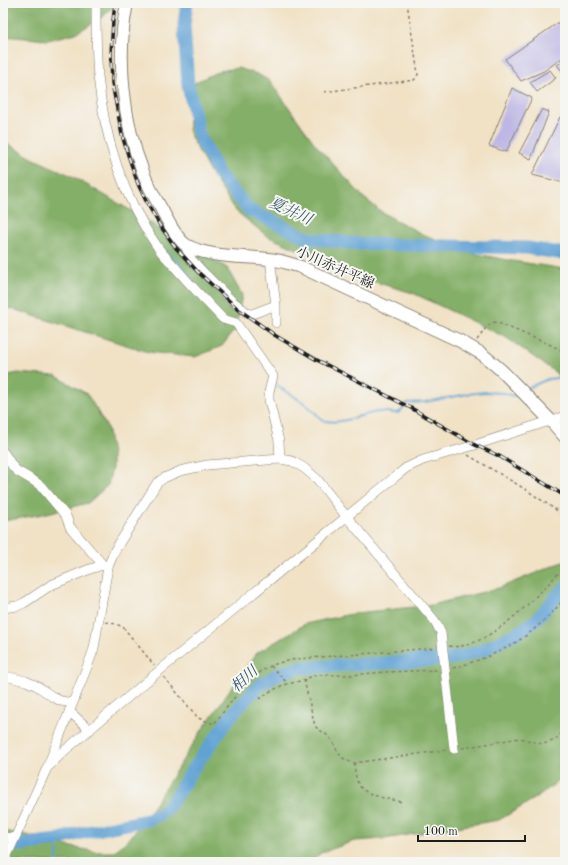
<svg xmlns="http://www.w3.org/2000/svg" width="568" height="865" font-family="'Old Standard TT','Noto Serif JP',serif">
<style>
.forest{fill:#84af67;stroke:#506642}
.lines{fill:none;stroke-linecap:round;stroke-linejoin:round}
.stream{stroke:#61a2d4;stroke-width:2}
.river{stroke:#61a2d4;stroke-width:13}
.building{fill:#beb7e5}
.minor-casing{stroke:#867f71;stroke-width:10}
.major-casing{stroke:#867f71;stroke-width:14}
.path{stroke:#867f71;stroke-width:1.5;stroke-dasharray:3 3;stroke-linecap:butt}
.minor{stroke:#fff;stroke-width:9}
.major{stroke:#fff;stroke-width:12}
.rail-casing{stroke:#1c1c1c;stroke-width:3.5}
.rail{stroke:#f6f6f2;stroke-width:2;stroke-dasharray:6;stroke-linecap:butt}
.labels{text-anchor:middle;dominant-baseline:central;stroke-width:4;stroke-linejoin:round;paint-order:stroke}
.street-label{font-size:14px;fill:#1c1c1c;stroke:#f6f6f2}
.water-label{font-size:15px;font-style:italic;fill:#3b586f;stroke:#f6f6f2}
</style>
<rect width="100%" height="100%" fill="#f6f6f2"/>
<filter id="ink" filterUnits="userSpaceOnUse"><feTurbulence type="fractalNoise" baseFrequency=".025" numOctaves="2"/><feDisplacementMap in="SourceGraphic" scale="8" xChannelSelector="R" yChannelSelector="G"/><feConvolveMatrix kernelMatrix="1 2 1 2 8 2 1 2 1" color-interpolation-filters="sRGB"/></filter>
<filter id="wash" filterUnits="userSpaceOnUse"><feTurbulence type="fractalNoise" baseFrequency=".012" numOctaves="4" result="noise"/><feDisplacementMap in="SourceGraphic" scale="16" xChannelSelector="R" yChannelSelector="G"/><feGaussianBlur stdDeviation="0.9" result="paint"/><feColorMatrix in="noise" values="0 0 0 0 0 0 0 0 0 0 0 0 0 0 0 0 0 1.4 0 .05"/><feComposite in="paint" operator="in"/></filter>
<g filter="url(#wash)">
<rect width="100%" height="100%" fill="#f1e2c6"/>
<path class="forest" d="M3,3H116L104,16L76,33L48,40L3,36Z
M238,68L257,74L270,81L315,144L364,198L383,213L422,234L476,254L513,261L565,269V384L555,372L507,338L413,293L344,273L306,253L267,236L236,211L208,169L189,133L188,99L196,82L219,71Z
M3,141L34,159L70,175L135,213L171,236L205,254L227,268L242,295L236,328L222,346L195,357L148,352L3,306Z
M18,373L56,376L87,394L107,427L112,454V468L108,485L88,503L43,514L3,521V376Z
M565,561V777L523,806L499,820L384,839L354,841L321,853L310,862H3V831L23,834L62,845L97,852H114L130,838L147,816L202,730L229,691L257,653L305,624L356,613L432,605L499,588Z"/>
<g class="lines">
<path class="stream" d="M167,252C179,259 183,270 192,279
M274,382C280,389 288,392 295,397C305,403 314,411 322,420C341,426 360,414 378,412C385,411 391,413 397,413L400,412L407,403L425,402L468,394L484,392L503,393L514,396L519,395
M526,390L528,388L548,379L565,377
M57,840V862"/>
<path class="river" d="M187,3L184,25L188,85L199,135L218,173L249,210L307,238L359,244L527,248L565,254
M3,847L57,840L77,834L147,820L159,815L170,805L193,769L231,716L248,697L260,685L271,678L284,672L298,668L449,659L460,657L483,650L519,632L535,621L565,587"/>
</g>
<g id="blocks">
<path class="building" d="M565,18V56L544,71L521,81L505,59Z
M565,60V74L557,65Z
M550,70L556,78L537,92L530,82Z
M512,88L532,98L506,152L489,146Z
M542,109L549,112L531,159L519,153Z
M560,117L565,119V183L532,175Z"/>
</g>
</g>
<g filter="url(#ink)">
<use href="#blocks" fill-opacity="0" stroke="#867f71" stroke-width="1"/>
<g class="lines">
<defs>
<path id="minor" d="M96,3C96,27 96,52 98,76C104,137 123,199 159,249C164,256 170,261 175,267C190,285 207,302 223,319L236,323L273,376L269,392V400L279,441L280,459
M185,244L188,253L192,260L206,275L231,300L249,314H252L276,305
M270,259L276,305V323
M4,453L13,467L17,471L34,481L41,486L66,516L70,527L103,565L108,567
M3,608L17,606L24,603L51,585L90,569L103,565
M3,676H5L26,681L37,686L53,697L61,701L73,703
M69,711L90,730
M49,766L63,752L159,671L390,481L406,468L423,460L475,445L565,416
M3,837L15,838
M4,862L47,768L91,657L94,648L108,567L115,550L157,483L164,478L180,471L207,465L280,459L292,461L304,468L317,479L346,516L435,621L441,633L454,749"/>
<path id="major" d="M127,3C116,56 123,122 143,172C148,186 155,198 162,210C167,220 177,239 186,245C208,258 244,256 269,259C280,260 291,264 301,267L460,341L482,354L501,370L551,421L565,437"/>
</defs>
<use href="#minor" class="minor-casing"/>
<use href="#major" class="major-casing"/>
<path class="path" d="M324,92L414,80L417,77L418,74L407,3
M477,340C483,333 487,323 496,322L551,345L565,352
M468,455L525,489L565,516
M106,622L116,624L123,627L154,665
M449,646C486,653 542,591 565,566
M271,666L287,683
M453,668C485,659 516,647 541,623C550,616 557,607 565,598
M164,677L198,718L214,724C231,703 247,676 273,665C280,662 289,661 297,659L434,648
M304,680L315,726C318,730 324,732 328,736C339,748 335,758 354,763L446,750
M259,699L269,692L283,685L288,684L304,680L312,676L321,675H350L386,672L437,670
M462,748L520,738L534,742L542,744L547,743L555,740L565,730
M354,763C355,769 355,779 359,785C365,796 390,799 402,802"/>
<use href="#minor" class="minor"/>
<use href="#major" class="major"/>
<defs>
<path id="rail" d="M115,3L113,21L111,54L112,83L122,135L128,155L138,184L147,203L159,224L176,248L197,271L238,309L276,336L317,360L411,408L475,445L499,456L565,496"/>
</defs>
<use href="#rail" class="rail-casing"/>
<use href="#rail" class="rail"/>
</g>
</g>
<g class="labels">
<g class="street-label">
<text transform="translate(335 268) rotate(24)">小川赤井平線</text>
</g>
<g class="water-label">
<text transform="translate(290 212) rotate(25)">夏井川</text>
<text transform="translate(245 680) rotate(-42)">相川</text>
</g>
</g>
<rect width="568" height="865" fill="none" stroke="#f6f6f2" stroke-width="16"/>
<path d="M418 835v6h107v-6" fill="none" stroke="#1c1c1c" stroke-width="2"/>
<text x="424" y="835" font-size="12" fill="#1c1c1c" stroke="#f6f6f2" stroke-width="3" paint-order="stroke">100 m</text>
</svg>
